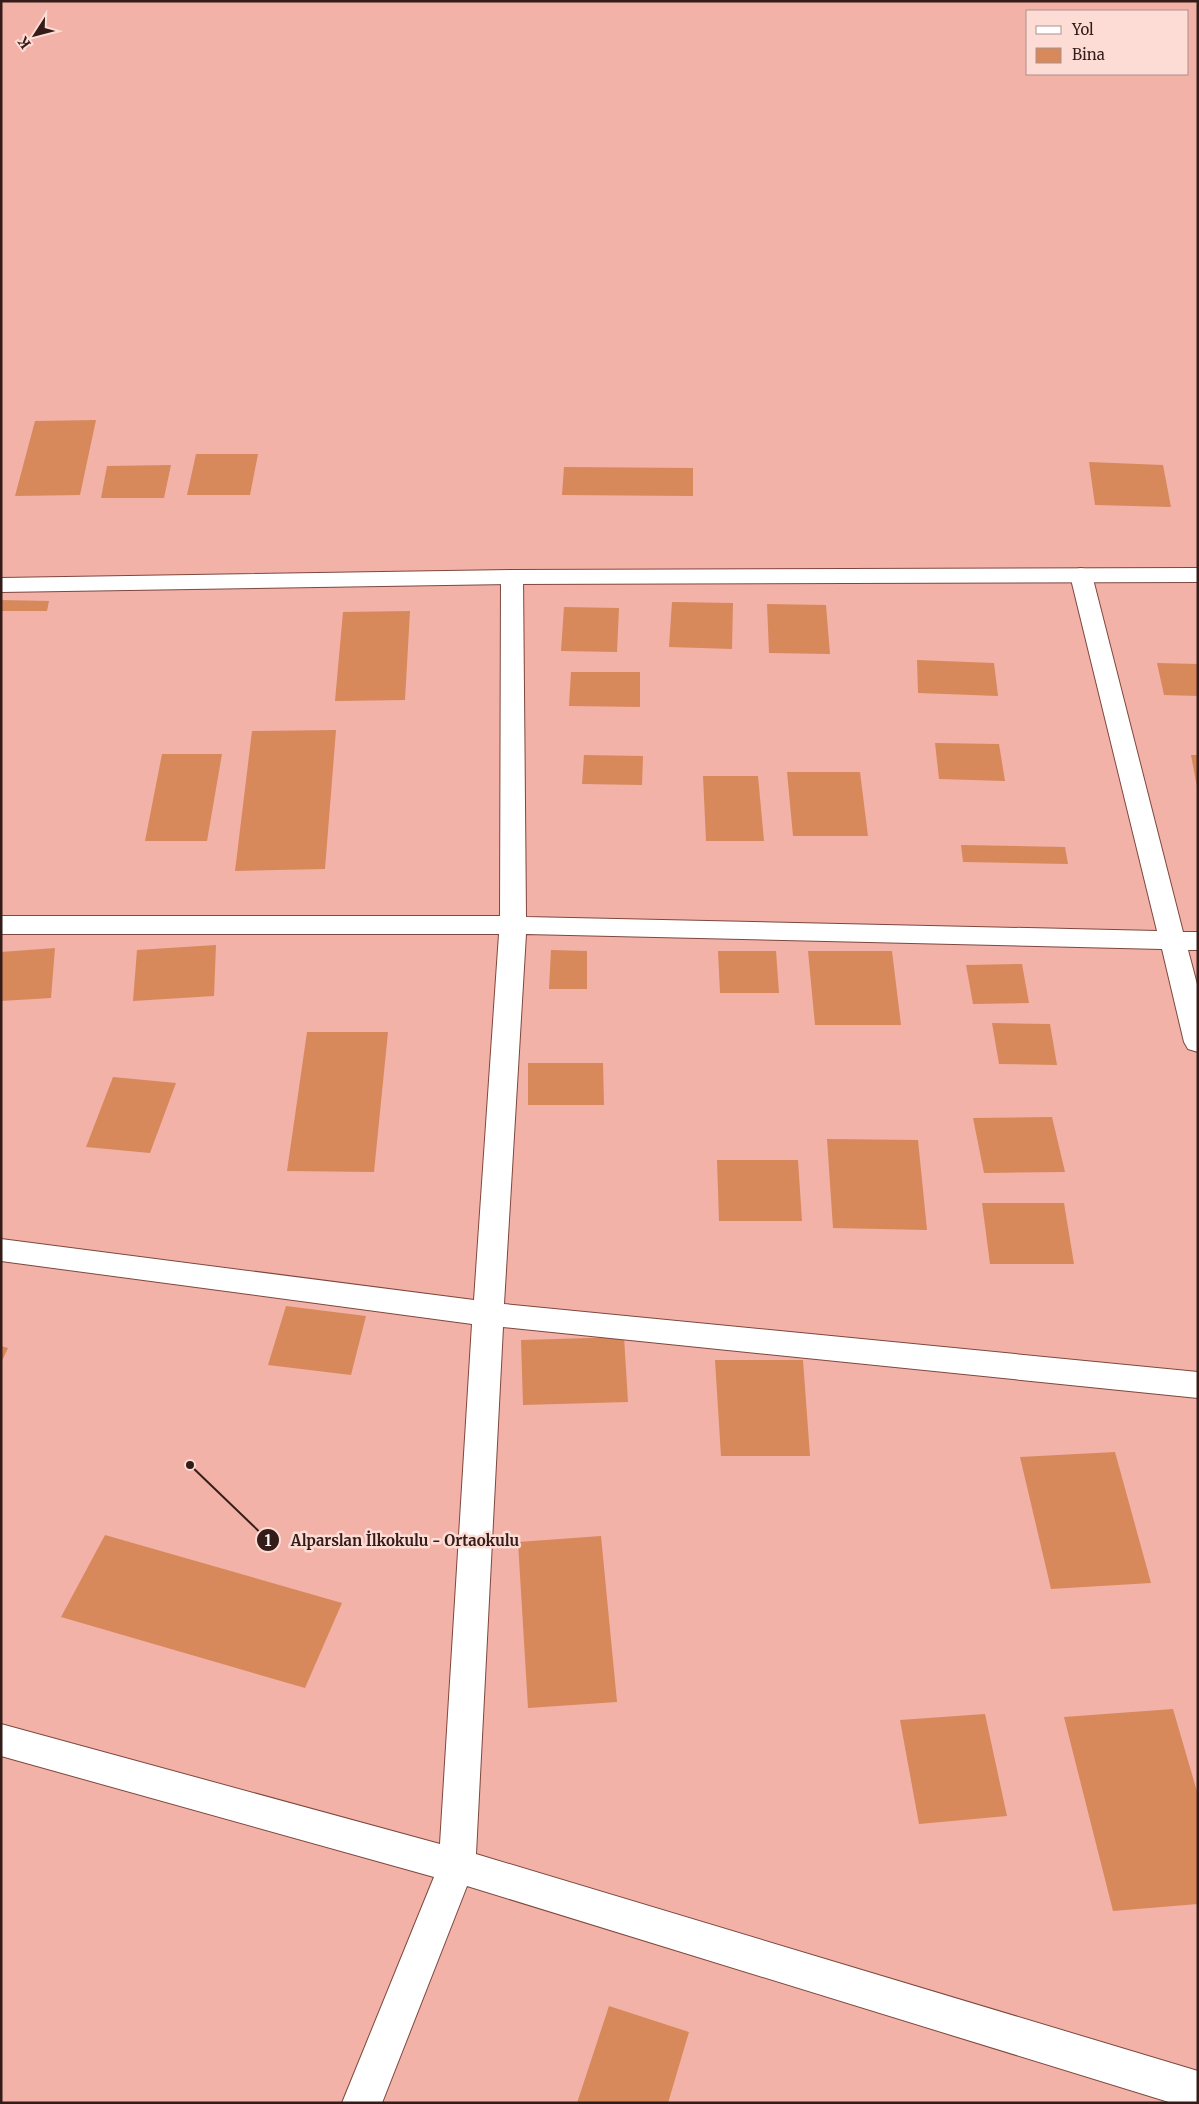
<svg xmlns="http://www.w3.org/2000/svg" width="1199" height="2104" font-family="Merriweather,serif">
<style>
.building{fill:#d7895c}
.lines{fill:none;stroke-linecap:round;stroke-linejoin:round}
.minor-casing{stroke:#7e473e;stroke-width:2}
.tertiary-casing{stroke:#7e473e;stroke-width:2}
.minor{fill:#fff;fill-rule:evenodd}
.tertiary{fill:#fff;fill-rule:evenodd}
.leader{fill:none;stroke:#341c18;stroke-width:2}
.callout-dot{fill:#341c18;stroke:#fedcd6;stroke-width:2}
.mark-label{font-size:15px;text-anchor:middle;font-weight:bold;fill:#fff}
.callout-label{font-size:15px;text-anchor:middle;font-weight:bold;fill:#341c18;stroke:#fedcd6;stroke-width:5;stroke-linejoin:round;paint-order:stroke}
</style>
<rect width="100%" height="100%" fill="#f3b2a7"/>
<path class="building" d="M96,420L80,495L15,496L35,421Z
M196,454H258L250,495H187Z
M1089,462L1163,465L1171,507L1095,505Z
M171,465L164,498H101L107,466Z
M564,467L693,468V496L562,495Z
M1,600L49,601L47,611H1Z
M672,602L733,603L732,649L669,647Z
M767,604L826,605L830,654L769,653Z
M564,607L619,608L617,652L561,651Z
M410,611L405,700L335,701L343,612Z
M917,660L994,663L998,696L918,693Z
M1157,663L1198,664V696L1164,695Z
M571,672H640V707L569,706Z
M336,730L325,869L235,871L252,731Z
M935,743L999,744L1005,781L939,779Z
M162,754H222L207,841H145Z
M584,755L643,756L642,785L582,784Z
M1191,755H1198V786L1197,787Z
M787,772H860L868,836H793Z
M703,776H758L764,841H706Z
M961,845L1065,847L1068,864L963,862Z
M216,945L214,996L133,1001L137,950Z
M55,948L51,998L1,1001V952Z
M551,950L587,951V989H549Z
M718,951H776L779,993H720Z
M808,951H892L901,1025H815Z
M1022,964L1029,1003L973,1004L966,965Z
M992,1023L1050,1024L1057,1065L999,1064Z
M307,1032H388L374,1172L287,1171Z
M528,1063H603L604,1105H528Z
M113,1077L176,1083L150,1153L86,1147Z
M1052,1117L1065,1172L984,1173L973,1118Z
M827,1139L918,1140L927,1230L833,1228Z
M717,1160H798L802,1221H719Z
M982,1203H1064L1074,1264H990Z
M286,1306L366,1316L351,1375L268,1365Z
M624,1337L628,1402L523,1405L521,1340Z
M1,1346L8,1348L1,1363Z
M715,1360H803L810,1456H721Z
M1115,1452L1151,1583L1051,1589L1020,1457Z
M105,1535L342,1603L305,1688L61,1617Z
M601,1536L617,1702L528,1708L518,1542Z
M1173,1709L1198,1795V1904L1113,1911L1064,1717Z
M985,1714L1007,1816L919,1824L900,1720Z
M609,2006L689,2032L668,2103H577Z"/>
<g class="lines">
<defs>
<path id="minor" d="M1081,568L1089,570L1092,575L1183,932H1198V950H1188L1198,988V1052L1188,1049L1184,1042L1162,949L526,934L504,1304L1198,1372V1398L503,1327L476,1854L1198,2071V2103H1172L467,1886L382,2103H342L434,1877L1,1756V1724L440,1844L472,1324L1,1261V1239L474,1300L499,934H1V916H500L501,577L504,572L512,570L520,572L523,577L526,917L1157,931L1070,575L1073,570Z"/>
<path id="tertiary" d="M1198,568V582L512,584L1,592V578L512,570Z"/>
</defs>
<use href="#minor" class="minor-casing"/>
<use href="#tertiary" class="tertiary-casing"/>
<use href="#minor" class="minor"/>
<use href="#tertiary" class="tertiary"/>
</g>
<path class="leader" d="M190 1465L268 1540"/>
<g class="callout-dot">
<circle cx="190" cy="1465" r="5"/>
<circle cx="268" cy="1540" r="12"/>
</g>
<g class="mark-label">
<text x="268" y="1546">1</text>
</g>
<g class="callout-label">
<text x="405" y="1546">Alparslan İlkokulu - Ortaokulu</text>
</g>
<rect width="1199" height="2104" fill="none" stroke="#341c18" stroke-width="5"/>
<rect x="1026" y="10" width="162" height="65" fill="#fedcd6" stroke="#ad8f8a"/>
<rect x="1036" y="26" width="25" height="8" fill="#ffffff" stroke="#ad8f8a"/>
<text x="1072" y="35" font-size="15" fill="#341c18">Yol</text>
<rect x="1036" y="48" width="25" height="15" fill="#d7895c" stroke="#ad8f8a"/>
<text x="1072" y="60" font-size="15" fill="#341c18">Bina</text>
<g transform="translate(35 35) rotate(234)" stroke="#fedcd6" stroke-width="4" paint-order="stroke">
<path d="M0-4L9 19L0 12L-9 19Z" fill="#341c18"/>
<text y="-8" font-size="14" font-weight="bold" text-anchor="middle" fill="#341c18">K</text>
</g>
</svg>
